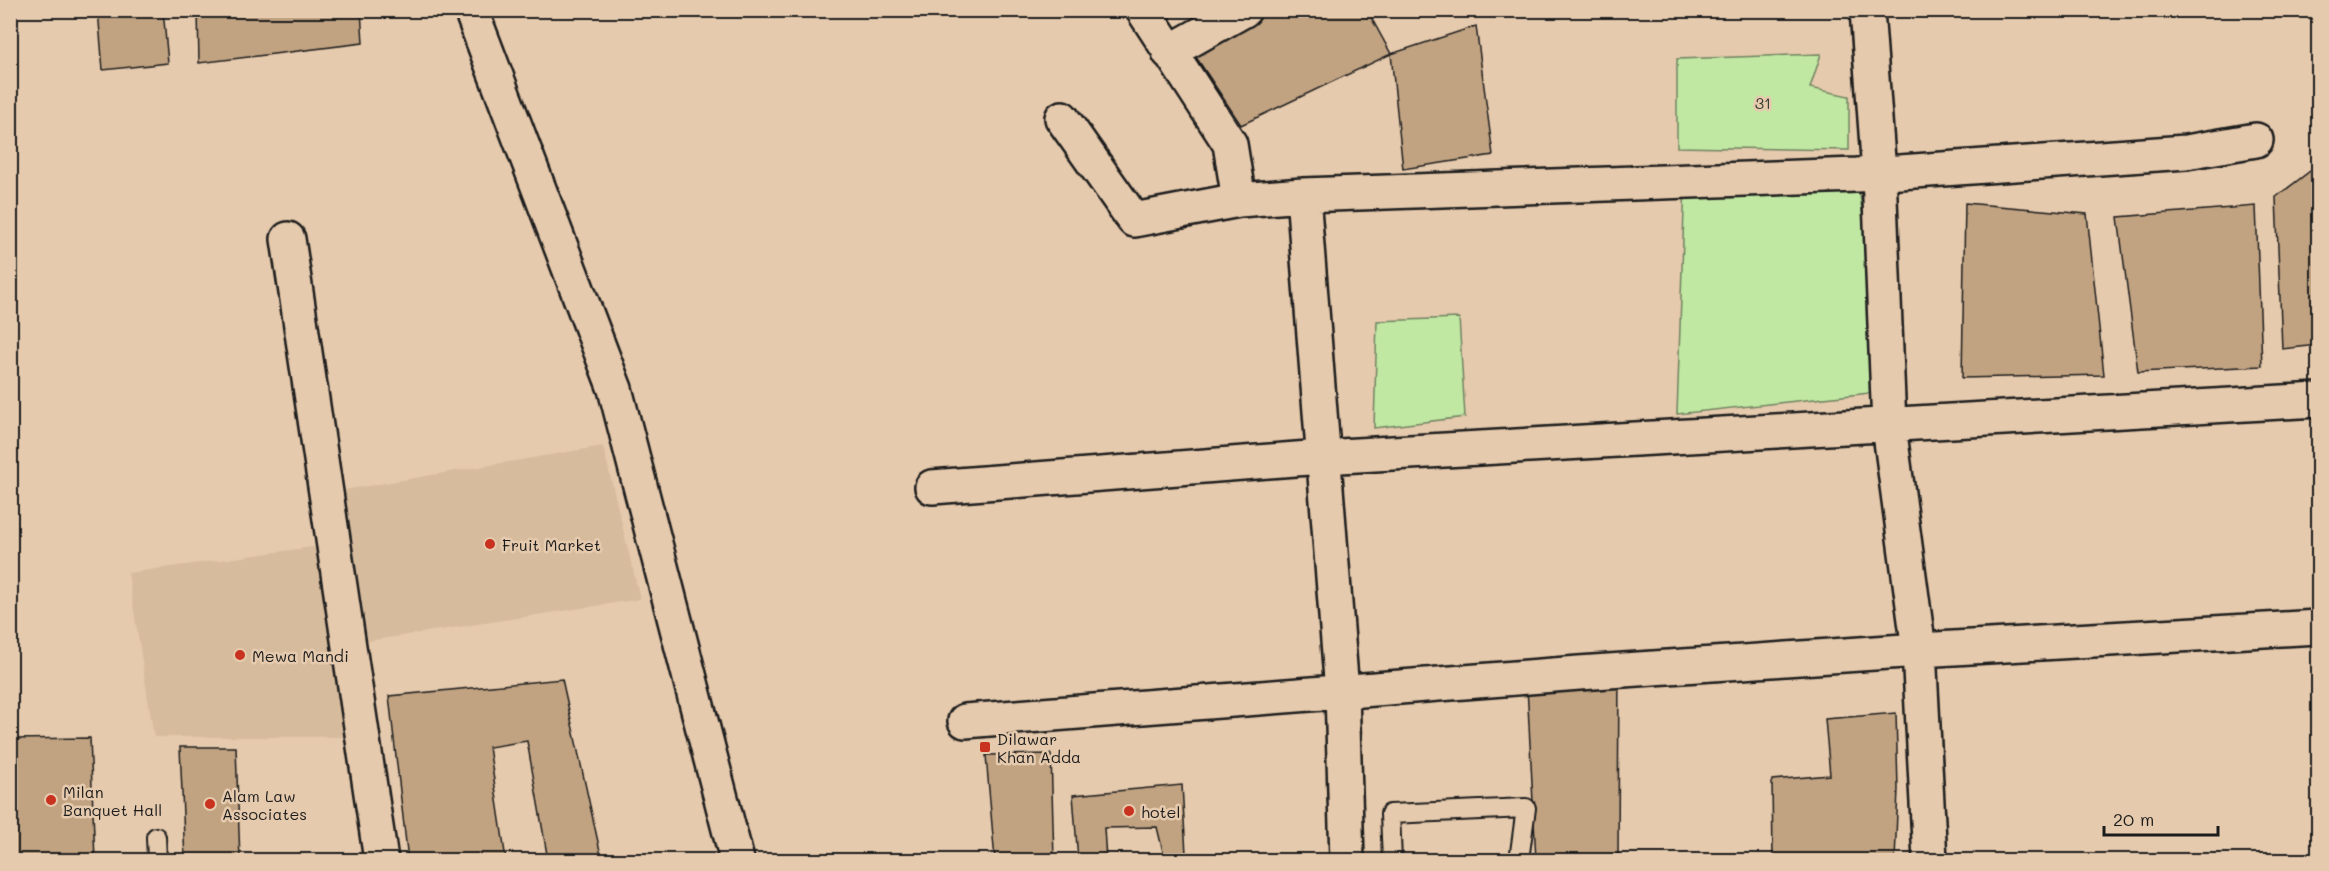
<svg xmlns="http://www.w3.org/2000/svg" width="2329" height="871" font-family="Mali,sans-serif">
<style>
.built{fill:#d7bb9d}
.green{fill:#c1e8a3;stroke:#6e8260;stroke-width:1.5}
.building{fill:#c1a382;stroke:#1c1c1c;stroke-width:1.5}
.lines{fill:none;stroke-linecap:round;stroke-linejoin:round}
.service-casing{stroke:#1c1c1c;stroke-width:22}
.minor-casing{stroke:#1c1c1c;stroke-width:38}
.service{stroke:#e6caad;stroke-width:18}
.minor{stroke:#e6caad;stroke-width:33}
.poi-dot{fill:#c8321e;stroke:#e6caad;stroke-width:2}
.labels{text-anchor:middle;dominant-baseline:central;stroke-width:5;stroke-linejoin:round;paint-order:stroke}
.park-label{font-size:16px;fill:#353b30;stroke:#e6caad}
.poi-label{font-size:16px;fill:#1c1c1c;stroke:#e6caad;text-anchor:start}
</style>
<rect width="100%" height="100%" fill="#e6caad"/>
<filter id="ink" filterUnits="userSpaceOnUse"><feTurbulence type="fractalNoise" baseFrequency=".0167" numOctaves="2"/><feDisplacementMap in="SourceGraphic" scale="12" xChannelSelector="R" yChannelSelector="G"/><feConvolveMatrix kernelMatrix="1 2 1 2 8 2 1 2 1" color-interpolation-filters="sRGB"/></filter>
<g filter="url(#ink)">
<path class="built" d="M603,446L640,599L368,641L344,490Z
M326,545L350,737H154L128,573Z"/>
<path class="green" d="M1821,54L1810,88L1849,96V150L1677,147V59Z
M1857,175L1888,391L1677,414L1685,181Z
M1459,318L1465,417L1374,428L1377,321Z"/>
<path class="building" d="M98,10H163L168,63L103,70Z
M198,10H361L363,43L199,63Z
M1244,10H1367L1391,54L1241,125L1186,42Z
M1476,26L1493,155L1403,169L1391,54Z
M2318,165V345L2282,349L2276,197Z
M1965,203L2087,214L2104,375L1962,378Z
M2256,206L2262,366L2138,372L2118,217Z
M1619,662L1618,860H1536L1526,667Z
M562,679L602,860H548L527,741L489,747L506,860H408L389,696Z
M1896,713L1898,789L1895,860H1773L1772,780L1830,775L1825,719Z
M90,738L95,860H10V739Z
M180,747H236L240,860H185Z
M1051,754L1054,860H995L986,755Z
M1182,785L1186,854L1164,856L1157,827L1104,828L1106,860H1078L1073,795Z"/>
<g class="lines">
<defs>
<path id="service" d="M156,837L157,860
M1392,860L1390,814L1526,808L1519,860"/>
<path id="minor" d="M471,10L615,389L737,860
M1143,10L1230,144L1239,200
M1867,10L1879,173L1889,426L1919,650L1930,860
M1169,52L1244,10
M1062,118L1134,220L1239,200L1303,195L1857,175L2186,152L2256,140
M1303,195L1342,692L1347,860
M288,239L381,860
M932,487L1322,457L2318,400
M965,721L1579,673L1919,650L2318,627"/>
</defs>
<use href="#service" class="service-casing"/>
<use href="#minor" class="minor-casing"/>
<use href="#service" class="service"/>
<use href="#minor" class="minor"/>
</g>
</g>
<g class="poi-dot">
<circle cx="490" cy="544" r="6"/>
<circle cx="240" cy="655" r="6"/>
<rect x="979" y="741" width="12" height="12" rx="3"/>
<circle cx="51" cy="800" r="6"/>
<circle cx="210" cy="804" r="6"/>
<circle cx="1129" cy="811" r="6"/>
</g>
<g class="labels">
<g class="park-label">
<text x="1763" y="102">31</text>
</g>
<g class="poi-label">
<text x="502" y="544">Fruit Market</text>
<text x="252" y="655">Mewa Mandi</text>
<text x="997" y="738">Dilawar<tspan x="997" dy="18">Khan Adda</tspan></text>
<text x="63" y="791">Milan<tspan x="63" dy="18">Banquet Hall</tspan></text>
<text x="222" y="795">Alam Law<tspan x="222" dy="18">Associates</tspan></text>
<text x="1141" y="811">hotel</text>
</g>
</g>
<rect width="2329" height="871" fill="none" stroke="#e6caad" stroke-width="36"/>
<rect x="18" y="18" width="2293" height="835" fill="none" stroke="#1c1c1c" stroke-width="2" filter="url(#ink)"/>
<path d="M2104 826v9h114v-9" fill="none" stroke="#1c1c1c" stroke-width="3"/>
<text x="2113" y="826" font-size="18" fill="#1c1c1c" stroke="#e6caad" stroke-width="4.5" paint-order="stroke">20 m</text>
</svg>
